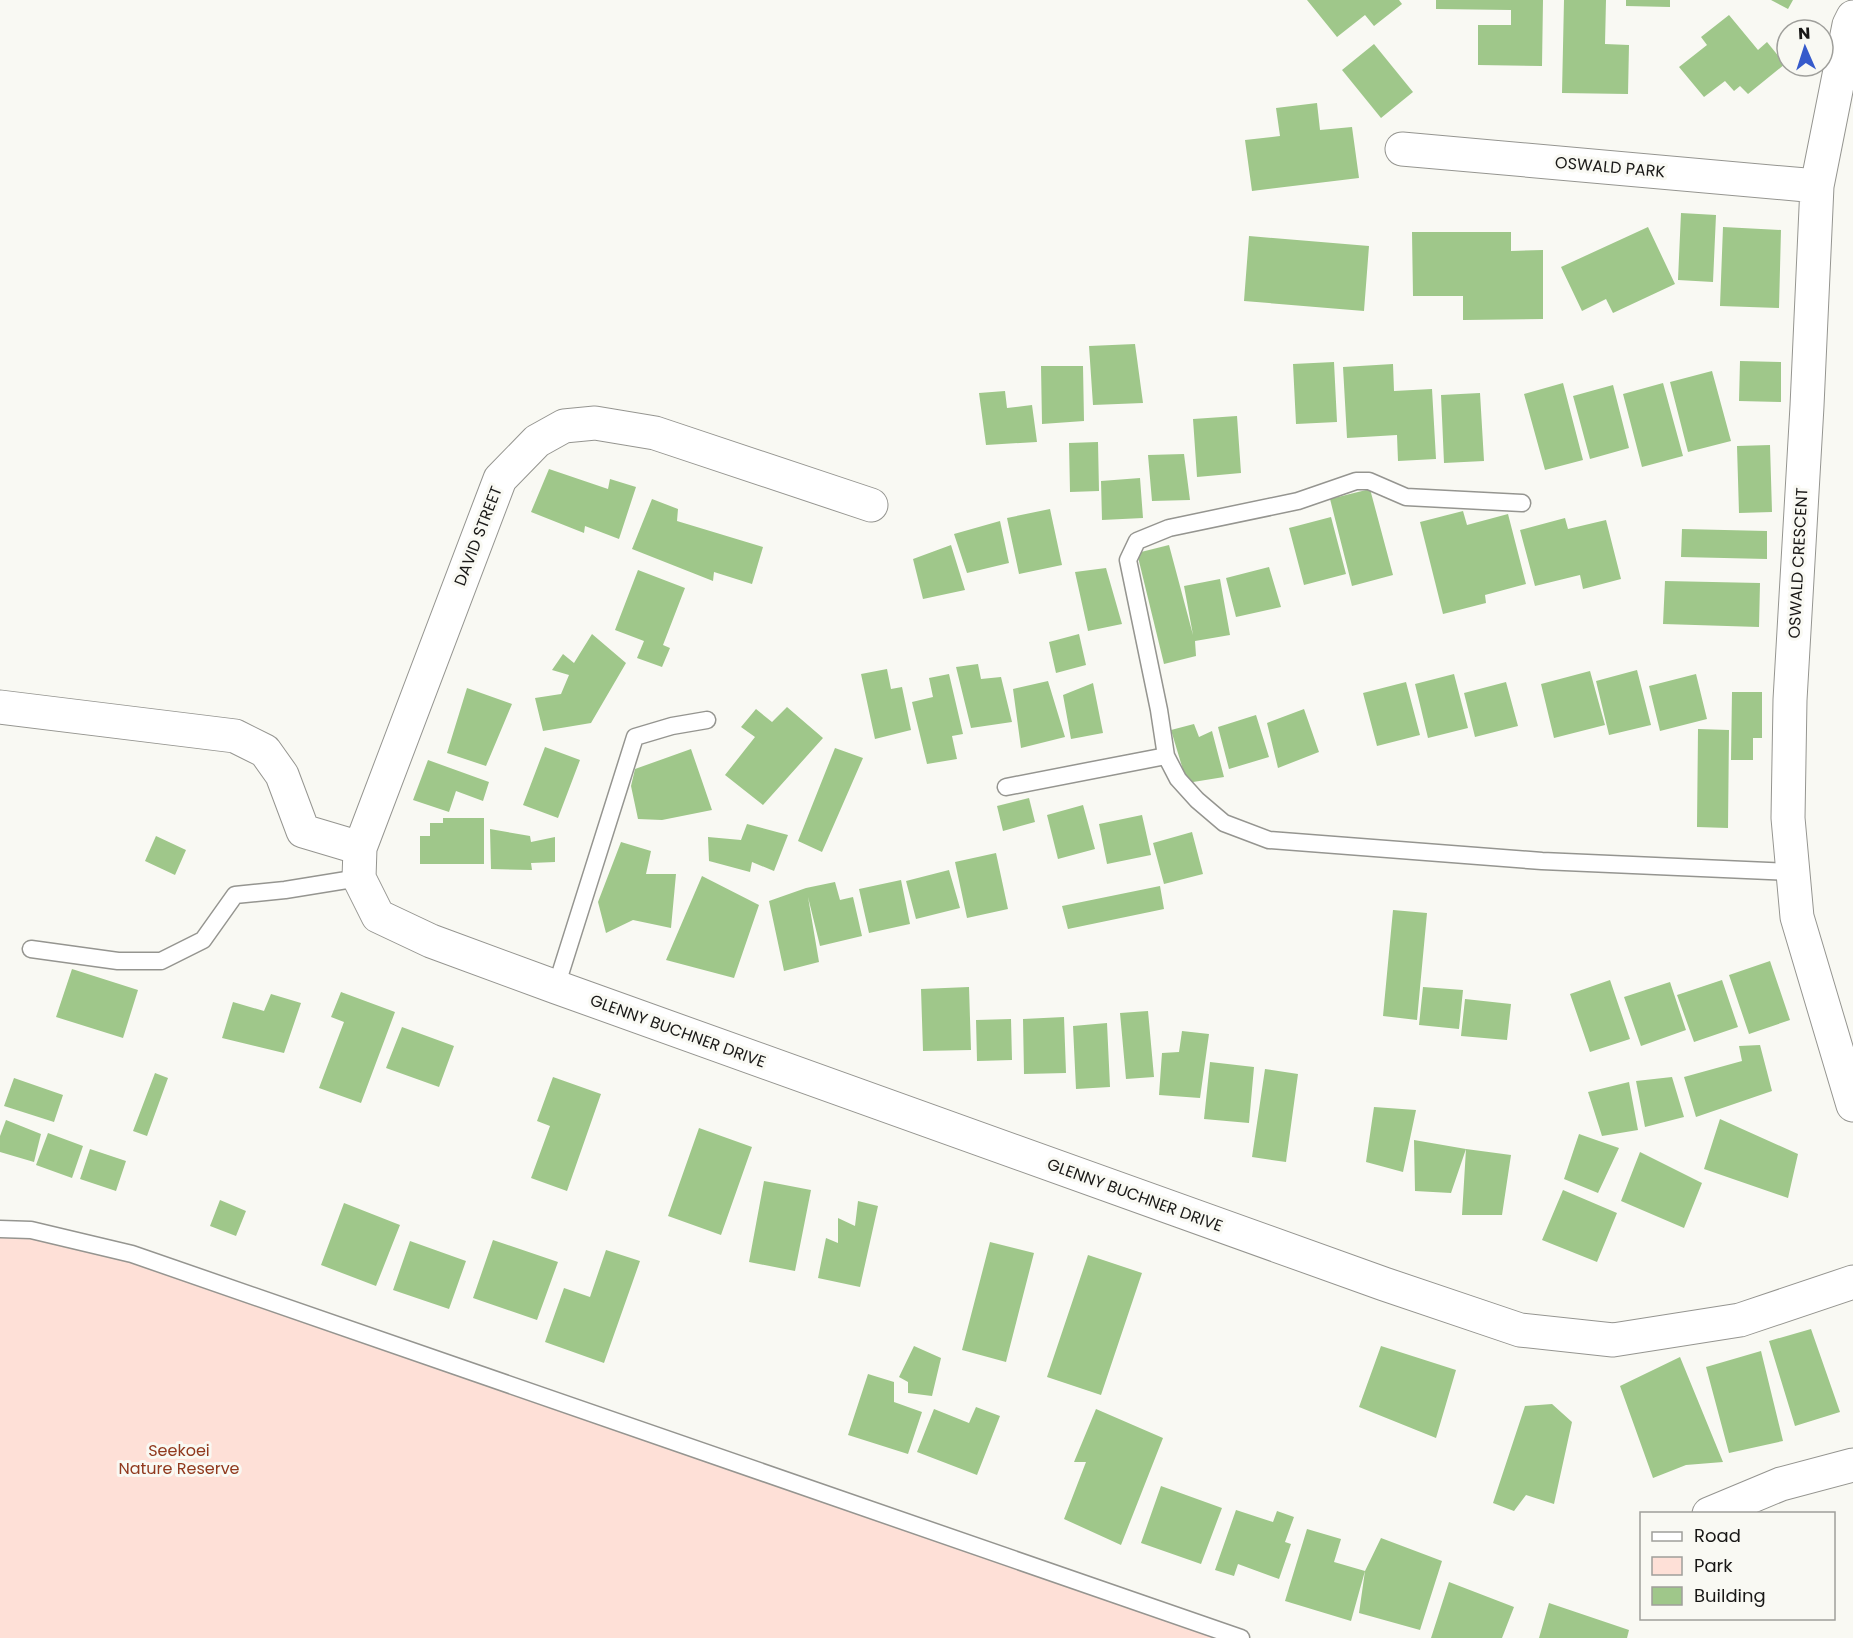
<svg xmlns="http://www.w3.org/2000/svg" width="1853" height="1638" font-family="Poppins,sans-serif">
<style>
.green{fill:#fee0d7}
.building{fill:#9fc78a}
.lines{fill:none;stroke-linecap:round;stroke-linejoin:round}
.lane-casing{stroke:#959590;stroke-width:19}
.street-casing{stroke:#959590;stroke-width:35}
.lane{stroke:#fff;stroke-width:16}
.street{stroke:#fff;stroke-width:33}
.labels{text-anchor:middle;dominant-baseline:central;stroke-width:6;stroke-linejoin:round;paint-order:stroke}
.street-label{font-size:16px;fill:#191817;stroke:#f9f9f3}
.park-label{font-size:16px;fill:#90391e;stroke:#f9f9f3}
</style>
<rect width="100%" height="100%" fill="#f9f9f3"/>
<path class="green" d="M0,1232L132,1254L1241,1638H0Z"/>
<path class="building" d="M1307,0H1399L1402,4L1374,26L1365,15L1337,37Z
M1436,0H1543L1542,66L1478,65V25H1511V10L1436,9Z
M1564,0H1606L1605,44L1629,45L1628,94L1562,93Z
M1626,0H1670V7L1626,6Z
M1771,0H1793L1788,9Z
M1729,15L1758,50L1767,42L1785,64L1748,94L1740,86L1734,91L1725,81L1704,97L1679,67L1707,45L1701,37Z
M1374,44L1413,92L1381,118L1342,70Z
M1317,103L1320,130L1352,127L1359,178L1252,191L1245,140L1280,136L1276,108Z
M1681,213L1716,215L1713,282L1678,280Z
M1648,227L1675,284L1613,313L1606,299L1582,311L1561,267Z
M1723,227L1781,230L1779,308L1720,306Z
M1412,232H1511V251L1543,250V319L1463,320V296H1413Z
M1249,236L1369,246L1364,311L1244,301Z
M1135,344L1143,403L1093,405L1089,346Z
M1740,361L1781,362V402L1739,401Z
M1334,362L1337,422L1296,424L1293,364Z
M1393,364L1394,391L1432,389L1436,459L1398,461L1397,435L1347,438L1343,367Z
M1041,366H1083L1084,421L1042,424Z
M1712,371L1731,441L1688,452L1670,382Z
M1563,383L1583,460L1545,470L1524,394Z
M1663,383L1683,456L1642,467L1623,394Z
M1613,385L1629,448L1590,459L1573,396Z
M1005,391L1007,408L1032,405L1037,442L986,445L979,393Z
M1480,393L1484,461L1444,463L1441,395Z
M1237,416L1241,473L1197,477L1193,419Z
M1098,442L1099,491L1070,492L1069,443Z
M1770,445L1772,512L1739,513L1737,446Z
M1184,454L1190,500L1152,501L1148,455Z
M549,469L608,489L610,479L636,487L619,539L585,526L584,533L531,512Z
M1140,478L1143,518L1102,520L1101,481Z
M1370,489L1393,575L1352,586L1330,499Z
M652,499L678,509L677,521L763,547L752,584L714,572L713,581L632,549Z
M1050,509L1062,565L1019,574L1007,518Z
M1463,511L1467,525L1508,514L1526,584L1485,595L1486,603L1443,614L1420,522Z
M1331,517L1346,574L1304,585L1289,528Z
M1565,518L1568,529L1606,520L1621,579L1583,589L1580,575L1535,586L1520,530Z
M1000,521L1009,563L967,573L954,534Z
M1682,529L1767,531V559L1681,557Z
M951,545L965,590L923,599L913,559Z
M1169,545L1193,635L1184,586L1220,579L1230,635L1195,641L1196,656L1164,664L1137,553Z
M1269,567L1281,607L1236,617L1226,578Z
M1106,568L1122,624L1088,631L1075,572Z
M638,570L685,588L663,645L670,648L662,667L637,658L644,641L615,630Z
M1665,581L1760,583L1759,627L1663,624Z
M592,634L626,663L591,723L543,731L535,698L561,694L569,675L552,670L563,654L574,663Z
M1079,634L1086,665L1056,673L1049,642Z
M978,664L981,679L1001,677L1012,722L971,728L956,667Z
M887,669L891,689L902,687L911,730L875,739L861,674Z
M1637,670L1651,725L1609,735L1596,681Z
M1590,671L1605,725L1554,738L1541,684Z
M949,674L963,734L952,736L957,759L927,764L912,702L933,697L929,678Z
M1454,674L1468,728L1428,738L1415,684Z
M1696,674L1707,719L1660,731L1649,686Z
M1048,681L1065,737L1021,748L1013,689Z
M1406,682L1420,735L1377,746L1363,693Z
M1506,682L1518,726L1475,737L1464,693Z
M1093,683L1103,733L1071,739L1063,695Z
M467,688L512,704L486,766L447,753Z
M1732,692H1762V738H1753V760H1731Z
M787,707L823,738L763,805L725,775L755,737L741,727L756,709L772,722Z
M1304,709L1319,752L1278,768L1267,723Z
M1256,715L1269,757L1229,769L1218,727Z
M1194,724L1199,737L1212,731L1224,777L1187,783L1171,730Z
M1698,729L1729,730L1728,828L1697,827Z
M545,747L580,760L558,818L523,805Z
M835,748L863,758L822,852L798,841Z
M691,749L712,810L662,820L638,819L631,786L635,769Z
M428,760L489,782L483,801L456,791L449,812L413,800Z
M1029,798L1035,822L1003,831L997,806Z
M1083,805L1095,849L1058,859L1047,815Z
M1142,815L1151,855L1107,864L1099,824Z
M443,818H484V864H420V836H430V823H443Z
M747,824L788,835L774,871L752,862L750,872L709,861L708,837L741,840Z
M490,829L530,836L531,842L555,837V862L531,863L532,870L491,869Z
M1192,832L1203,874L1164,884L1153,843Z
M156,836L186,850L175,875L145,861Z
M621,842L651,851L646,874H676L671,928L633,920L606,933L598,902Z
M996,853L1008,909L967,918L955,862Z
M949,870L960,908L916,919L906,881Z
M702,876L759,905L734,978L666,960Z
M901,880L910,924L869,933L859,889Z
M835,882L840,900L853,897L862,936L820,946L808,897L819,962L784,971L769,901L806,888Z
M1160,886L1164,909L1068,929L1062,906Z
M1393,910L1427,913L1417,1020L1383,1016Z
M1770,961L1790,1020L1749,1034L1729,975Z
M72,969L138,990L123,1038L56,1017Z
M1610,980L1630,1039L1590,1052L1570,994Z
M1722,980L1738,1027L1694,1042L1677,995Z
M1670,982L1686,1030L1641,1046L1624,997Z
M969,987L971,1050L923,1051L921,989Z
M1423,987L1463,990L1459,1029L1419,1025Z
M341,992L395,1012L361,1103L319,1088L344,1022L331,1017Z
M271,994L301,1003L284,1053L222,1038L233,1002L264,1011Z
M1465,999L1511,1004L1507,1040L1461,1036Z
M1148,1011L1154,1077L1126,1079L1120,1013Z
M1064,1017L1066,1073L1024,1074L1023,1019Z
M1011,1019L1012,1060L977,1061L976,1020Z
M1107,1023L1110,1087L1076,1089L1073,1026Z
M402,1027L454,1046L439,1087L386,1068Z
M1182,1031L1209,1034L1200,1098L1159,1095L1162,1053L1179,1052Z
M1760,1045L1772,1091L1696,1117L1684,1077L1742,1061L1739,1046Z
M1210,1062L1254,1067L1249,1123L1204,1119Z
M1265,1069L1298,1074L1286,1162L1252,1157Z
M155,1073L168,1078L147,1136L133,1131Z
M553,1077L601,1094L567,1191L531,1178L550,1126L537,1121Z
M1672,1077L1684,1117L1645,1127L1636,1081Z
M14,1078L63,1095L54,1122L4,1106Z
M1629,1082L1638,1130L1602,1136L1588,1092Z
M1374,1107L1416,1110L1403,1172L1366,1162Z
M1720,1119L1798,1154L1788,1198L1704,1169Z
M6,1120L41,1134L34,1162L0,1152V1136Z
M699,1128L752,1147L721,1235L668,1216Z
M48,1133L83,1146L72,1178L36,1165Z
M1579,1134L1619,1148L1598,1193L1564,1179Z
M1414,1140L1466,1149L1451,1193L1415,1191Z
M90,1149L126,1161L116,1191L80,1179Z
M1466,1149L1511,1155L1502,1215H1462Z
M1640,1152L1702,1183L1684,1228L1621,1201Z
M764,1181L811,1190L795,1271L749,1262Z
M1563,1190L1617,1213L1597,1262L1542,1240Z
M220,1200L246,1211L236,1236L210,1226Z
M858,1201L878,1206L860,1287L818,1278L826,1238L838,1243V1218L855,1226Z
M344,1203L400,1225L376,1286L321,1265Z
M493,1240L558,1262L537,1320L473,1298Z
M410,1241L466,1261L449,1309L393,1290Z
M990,1242L1034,1253L1006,1362L962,1350Z
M606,1250L640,1261L604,1363L545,1342L564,1288L590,1297Z
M1088,1255L1142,1273L1101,1395L1047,1377Z
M1811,1329L1840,1412L1795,1426L1769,1341Z
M914,1346L941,1358L932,1396L908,1393V1382L899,1377Z
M1381,1346L1456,1370L1436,1438L1359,1407Z
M1761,1351L1783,1441L1729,1453L1706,1367Z
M1680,1357L1723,1462L1686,1465L1653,1478L1620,1386Z
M868,1374L894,1382V1402L922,1412L908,1454L848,1435Z
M1552,1404L1572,1422L1554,1504L1526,1495L1514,1511L1493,1503L1525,1406Z
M976,1407L1000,1416L977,1475L917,1452L934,1409L969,1423Z
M1096,1409L1163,1438L1121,1545L1064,1519L1086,1462H1074Z
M1161,1486L1222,1508L1201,1564L1141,1543Z
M1236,1510L1273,1522L1277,1511L1294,1517L1285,1542L1291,1544L1279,1579L1238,1564L1234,1576L1215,1570Z
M1307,1529L1341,1539L1334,1562L1365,1571L1351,1621L1285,1601Z
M1381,1538L1442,1561L1420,1630L1359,1613L1365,1571Z
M1449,1582L1514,1607L1502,1638H1431Z
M1549,1603L1629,1630L1627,1638H1539Z"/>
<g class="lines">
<defs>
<path id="lane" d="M1522,503L1406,497L1369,481H1356L1298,501L1169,528L1137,541L1128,560L1159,710L1166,756L1178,779L1197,800L1224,823L1269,840L1542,861L1792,872
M1006,787L1166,756
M31,949L118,961H161L203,940L235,895L285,890L359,878
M556,987L635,737L672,726L707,720
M0,1229L31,1230L132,1254L1241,1638"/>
<path id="street" d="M1853,17L1849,25L1817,186L1807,406L1790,700L1788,818L1797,917L1853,1105
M1402,149L1817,186
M871,505L655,433L595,423L564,426L537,441L500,479L360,848L359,878L378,916L431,941L556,987L1384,1284L1520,1330L1613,1340L1740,1320L1853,1282
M0,707L235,736L265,751L282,775L303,831L360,848
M1709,1514L1781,1484L1853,1465"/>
</defs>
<use href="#lane" class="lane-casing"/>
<use href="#street" class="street-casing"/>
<use href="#lane" class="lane"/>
<use href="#street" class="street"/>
</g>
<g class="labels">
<g class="street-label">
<text transform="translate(1610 167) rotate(5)">OSWALD PARK</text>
<text transform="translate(478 536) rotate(-69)">DAVID STREET</text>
<text transform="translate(1798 563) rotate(-87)">OSWALD CRESCENT</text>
<text transform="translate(678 1031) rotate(20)">GLENNY BUCHNER DRIVE</text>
<text transform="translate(1135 1195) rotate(20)">GLENNY BUCHNER DRIVE</text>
</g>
<g class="park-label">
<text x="179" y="1450">Seekoei<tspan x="179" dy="18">Nature Reserve</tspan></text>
</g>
</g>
<rect x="1640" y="1512" width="195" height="108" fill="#f9f9f3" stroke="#9f9f9b" stroke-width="1.5"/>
<rect x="1652" y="1532" width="30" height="9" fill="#ffffff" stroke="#9f9f9b" stroke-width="1.5"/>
<text x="1694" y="1542" font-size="18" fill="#191817">Road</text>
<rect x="1652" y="1557" width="30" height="18" fill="#fee0d7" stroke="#9f9f9b" stroke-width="1.5"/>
<text x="1694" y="1572" font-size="18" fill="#191817">Park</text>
<rect x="1652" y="1587" width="30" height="18" fill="#9fc78a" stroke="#9f9f9b" stroke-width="1.5"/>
<text x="1694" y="1602" font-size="18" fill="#191817">Building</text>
<g transform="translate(1805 48) rotate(357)"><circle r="28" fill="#f9f9f3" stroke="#9f9f9b" stroke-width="1.5"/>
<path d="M0-4.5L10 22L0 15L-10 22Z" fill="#365acb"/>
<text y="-9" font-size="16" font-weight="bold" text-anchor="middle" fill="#191817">N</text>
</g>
</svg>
